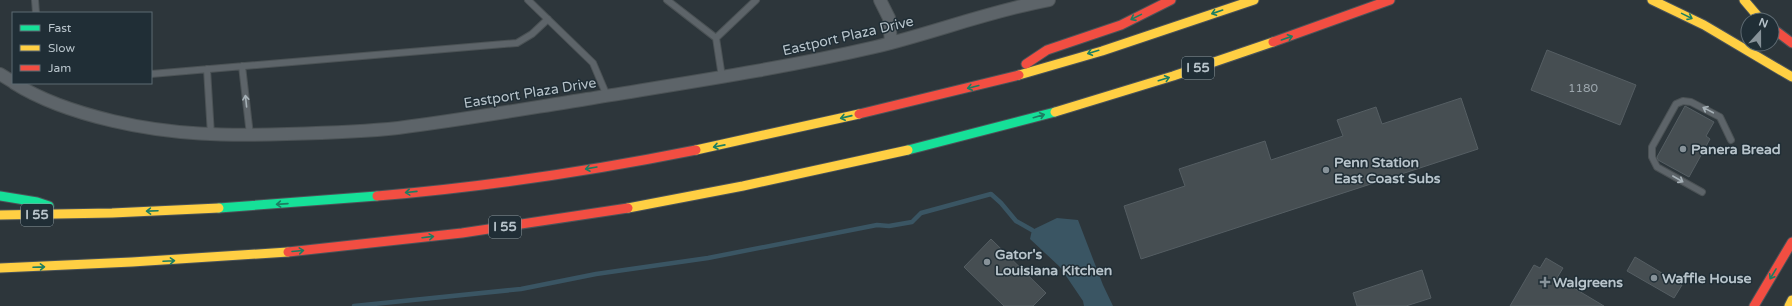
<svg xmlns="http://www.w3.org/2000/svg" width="1792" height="306" font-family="'Varela Round',sans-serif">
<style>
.water{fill:#3a5563}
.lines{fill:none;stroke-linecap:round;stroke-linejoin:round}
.stream{stroke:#3a5563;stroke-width:4.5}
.building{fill:#464e52;stroke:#555e63}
.lane-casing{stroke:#4b5255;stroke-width:8}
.street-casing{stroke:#4b5255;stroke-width:14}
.fast-casing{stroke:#4b5358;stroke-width:11}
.slow-casing{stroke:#4b5358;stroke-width:11}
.jam-casing{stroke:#4b5358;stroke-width:11}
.lane{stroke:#5d6469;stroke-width:6}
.street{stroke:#5d6469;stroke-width:12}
.fast{stroke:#16e098;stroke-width:9}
.slow{stroke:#ffcf43;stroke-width:9}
.jam{stroke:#f24e42;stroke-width:9}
.oneway{stroke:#1c7e62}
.oneway2{stroke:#a6b1b7}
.poi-dot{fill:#879299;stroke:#202e36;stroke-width:1.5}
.labels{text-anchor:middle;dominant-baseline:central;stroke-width:3;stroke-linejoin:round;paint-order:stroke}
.number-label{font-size:12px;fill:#9ca6ad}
.shield{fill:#202e36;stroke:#8a979e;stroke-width:1}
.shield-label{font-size:13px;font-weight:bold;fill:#b8c4cb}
.street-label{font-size:14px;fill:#b8c4cb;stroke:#202e36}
.poi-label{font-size:14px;font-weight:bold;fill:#b8c4cb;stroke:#202e36;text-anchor:start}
</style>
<rect width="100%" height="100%" fill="#2d363b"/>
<path class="water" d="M1057,218L1078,220L1103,285L1113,306H1084L1083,301L1060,267L1030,239L1032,230Z"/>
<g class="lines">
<path class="stream" d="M354,306L521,289L596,274L708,258L877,225L889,226L912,222L921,213L991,194L1001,203L1016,221L1032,230"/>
</g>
<path class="building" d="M1547,50L1636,85L1620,125L1531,90Z
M1461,98L1478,149L1141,259L1124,206L1185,186L1179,169L1265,141L1271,160L1343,136L1337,120L1376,107L1382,124Z
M1685,106L1714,122L1706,136L1710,139L1689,177L1658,160L1657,157Z
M991,239L1046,293L1033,306H1004L964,267Z
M1635,257L1682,285L1674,298L1627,271Z
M1546,258L1563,268L1557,278L1604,306H1510L1534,265L1540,268Z
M1422,270L1431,298L1406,306H1357L1353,293Z"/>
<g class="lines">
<defs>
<path id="lane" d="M35,0L36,13
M528,0L593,63L607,96
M667,0L716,38
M242,66L250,135
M207,69L211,135
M151,74L517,43L532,34L548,19
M722,77L716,38L756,0
M1702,192L1657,167L1652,157V147L1676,104L1683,101L1691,102L1720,117L1731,140"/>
<path id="street" d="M880,0L889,18L891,43
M0,74L13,82
M14,83C44,102 79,113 113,121C172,135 227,136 287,134C324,133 361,132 398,128C461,120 524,109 587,99C684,83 780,69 875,47C933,33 990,11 1049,0"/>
<path id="fast" d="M908,150L1055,112
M0,196L37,202L49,206
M219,208L377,196"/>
<path id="slow" d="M1652,0L1704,25L1792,77
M1744,0L1761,20
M1019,75L1102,51L1254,0
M1055,112L1173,76L1273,42
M696,150L859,114
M628,208L743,186L908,150
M0,215L112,213L219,208
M0,268L132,262L288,252
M1789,306L1792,300"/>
<path id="jam" d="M1772,28L1792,43
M1273,42L1390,0
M1026,64L1047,50L1121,25L1171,0
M859,114L1019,75
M377,196C484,187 591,171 696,150
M288,252L462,233L628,208
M1754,306L1792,242"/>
</defs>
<use href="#lane" class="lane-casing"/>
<use href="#street" class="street-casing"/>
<use href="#fast" class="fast-casing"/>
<use href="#slow" class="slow-casing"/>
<use href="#jam" class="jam-casing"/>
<use href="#lane" class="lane"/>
<use href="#street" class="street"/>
<use href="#fast" class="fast"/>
<use href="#slow" class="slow"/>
<use href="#jam" class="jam"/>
</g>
<defs><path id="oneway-shaft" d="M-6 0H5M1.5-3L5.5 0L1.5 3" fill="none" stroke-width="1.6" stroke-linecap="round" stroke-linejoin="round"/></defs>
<g class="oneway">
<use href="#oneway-shaft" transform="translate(1217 12) rotate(161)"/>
<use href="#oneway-shaft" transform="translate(1687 16) rotate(26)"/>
<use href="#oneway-shaft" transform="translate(1136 17) rotate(154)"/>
<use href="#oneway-shaft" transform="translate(1287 38) rotate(-19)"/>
<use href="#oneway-shaft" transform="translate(1093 52) rotate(163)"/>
<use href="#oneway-shaft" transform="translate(1164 79) rotate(-17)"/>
<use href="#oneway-shaft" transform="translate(973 87) rotate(166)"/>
<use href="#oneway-shaft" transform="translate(1039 116) rotate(-16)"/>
<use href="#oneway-shaft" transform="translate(846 117) rotate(167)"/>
<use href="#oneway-shaft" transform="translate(719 146) rotate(169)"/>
<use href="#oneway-shaft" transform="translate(591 168) rotate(170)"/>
<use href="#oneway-shaft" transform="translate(411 192) rotate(174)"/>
<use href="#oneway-shaft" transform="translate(282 204) rotate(176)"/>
<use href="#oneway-shaft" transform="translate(152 211) rotate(178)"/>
<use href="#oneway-shaft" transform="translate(428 237) rotate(-7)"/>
<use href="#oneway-shaft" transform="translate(298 251) rotate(-5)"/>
<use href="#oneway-shaft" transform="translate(169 261) rotate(-3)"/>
<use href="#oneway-shaft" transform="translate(39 267) rotate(-2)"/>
<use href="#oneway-shaft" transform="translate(1773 274) rotate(121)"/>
</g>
<g class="oneway2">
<use href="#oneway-shaft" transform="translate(246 101) rotate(-96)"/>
<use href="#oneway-shaft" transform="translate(1708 110) rotate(-152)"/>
<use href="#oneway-shaft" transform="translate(1678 179) rotate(30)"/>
</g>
<g class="poi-dot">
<circle cx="1683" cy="149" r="4"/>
<circle cx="1326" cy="170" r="4"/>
<circle cx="987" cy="262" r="4"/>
<circle cx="1654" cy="278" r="4"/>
<path d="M1543 276h4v4h4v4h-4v4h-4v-4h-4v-4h4z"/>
</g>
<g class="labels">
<g class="number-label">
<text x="1583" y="88">1180</text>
</g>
<g class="shield">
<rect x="1182" y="57" width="32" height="22" rx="3"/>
<rect x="21" y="204" width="32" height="22" rx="3"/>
<rect x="489" y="216" width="32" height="22" rx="3"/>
</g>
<g class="shield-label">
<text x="1198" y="68">I 55</text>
<text x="37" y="215">I 55</text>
<text x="505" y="227">I 55</text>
</g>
<g class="street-label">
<text transform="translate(848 36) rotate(-13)">Eastport Plaza Drive</text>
<text transform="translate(530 93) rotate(-9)">Eastport Plaza Drive</text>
</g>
<g class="poi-label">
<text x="1691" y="149">Panera Bread</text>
<text x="1334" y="162">Penn Station<tspan x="1334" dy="16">East Coast Subs</tspan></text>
<text x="995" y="254">Gator's<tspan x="995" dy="16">Louisiana Kitchen</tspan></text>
<text x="1662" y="278">Waffle House</text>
<text x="1553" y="282">Walgreens</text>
</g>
</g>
<rect x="12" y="12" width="140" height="72" fill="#202e36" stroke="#5d6a72"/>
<rect x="20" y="25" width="20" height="6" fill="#16e098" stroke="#5d6a72"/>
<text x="48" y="32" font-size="12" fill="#b8c4cb">Fast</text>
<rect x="20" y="45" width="20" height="6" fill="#ffcf43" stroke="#5d6a72"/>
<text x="48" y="52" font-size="12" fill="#b8c4cb">Slow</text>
<rect x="20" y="65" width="20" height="6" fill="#f24e42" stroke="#5d6a72"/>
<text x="48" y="72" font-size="12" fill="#b8c4cb">Jam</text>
<g transform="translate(1760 32) rotate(21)"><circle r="19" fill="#202e36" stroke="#5d6a72"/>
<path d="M0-3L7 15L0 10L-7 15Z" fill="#879299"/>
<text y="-6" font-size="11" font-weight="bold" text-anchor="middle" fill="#b8c4cb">N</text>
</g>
</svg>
